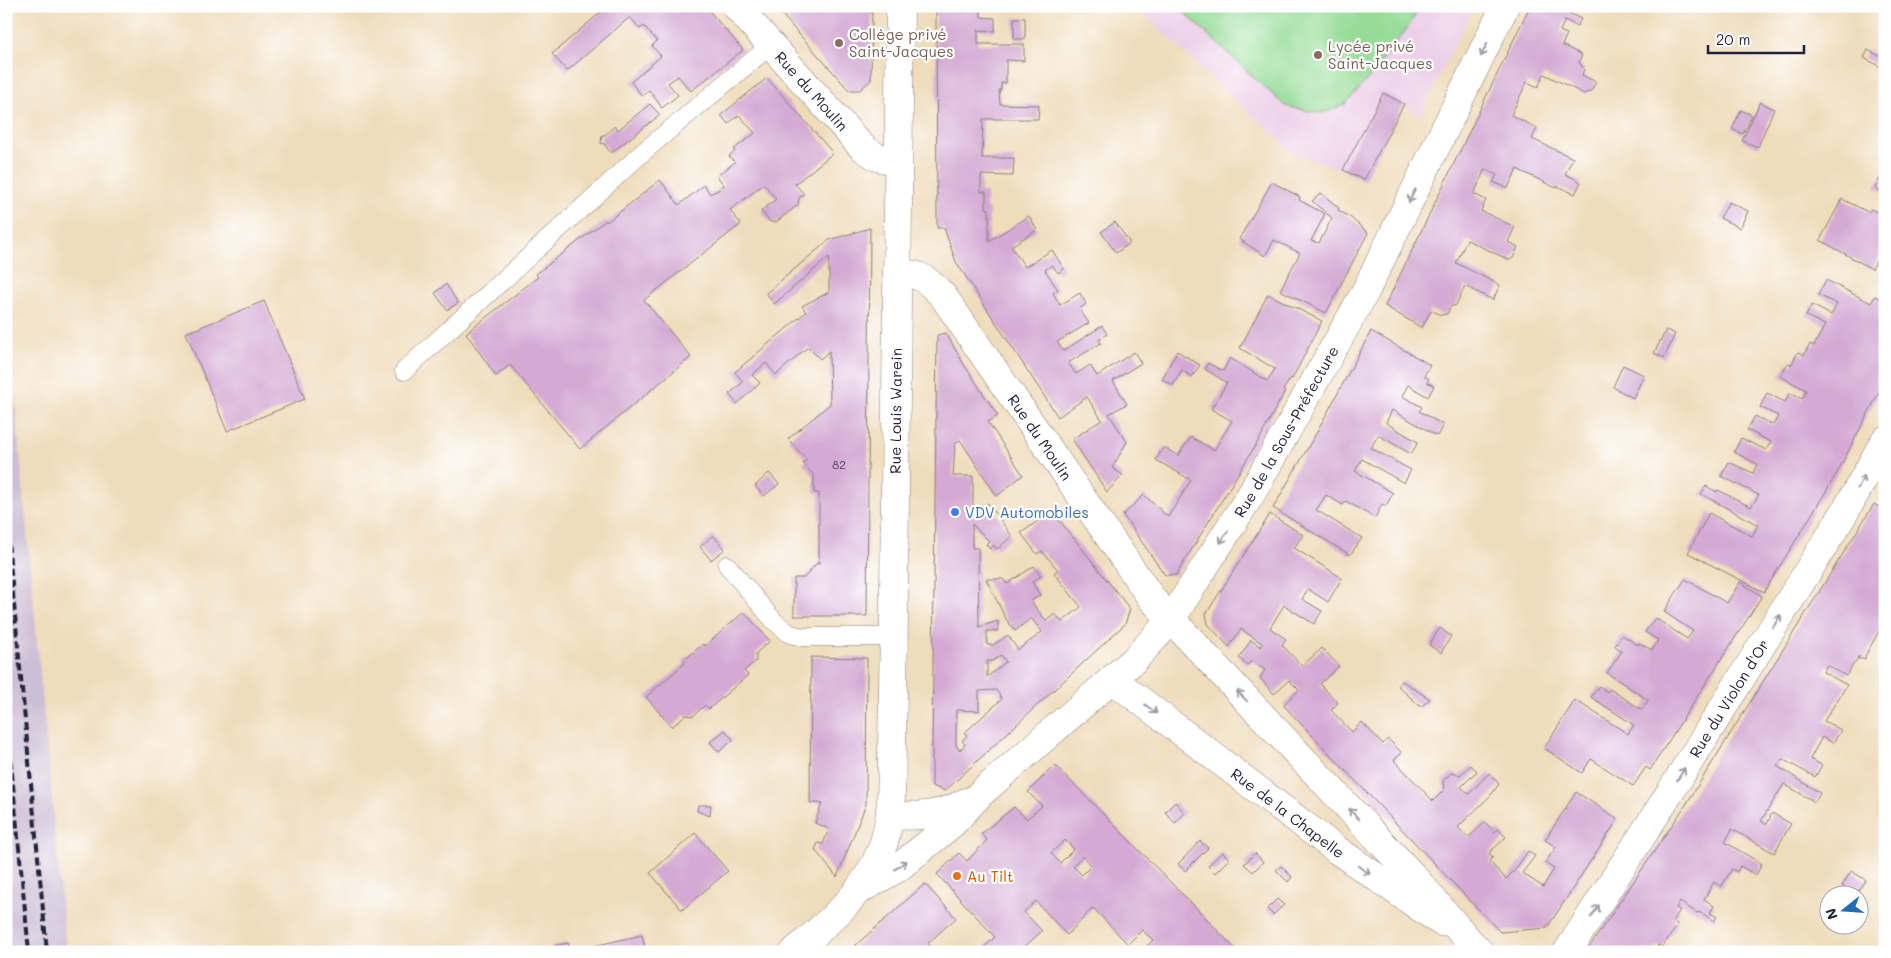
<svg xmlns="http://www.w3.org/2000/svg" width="1891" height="958" font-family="Mali,sans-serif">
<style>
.built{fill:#edd0e8}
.industrial{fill:#ccbed4}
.green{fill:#95dc96;stroke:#5c7f68}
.building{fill:#d4aad4;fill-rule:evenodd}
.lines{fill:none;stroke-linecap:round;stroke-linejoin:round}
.service-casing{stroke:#887f7b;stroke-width:19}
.minor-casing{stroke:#887f7b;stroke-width:29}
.secondary-casing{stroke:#887f7b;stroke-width:29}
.service{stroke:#fff;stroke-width:18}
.minor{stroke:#fff;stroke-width:28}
.secondary{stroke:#fff;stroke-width:28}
.rail{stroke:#22223b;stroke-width:4;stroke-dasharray:8 4;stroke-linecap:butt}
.oneway{stroke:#9c9ca7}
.education-dot{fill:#8d6e63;stroke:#fff;stroke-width:2}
.shop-dot{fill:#3f7fe0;stroke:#fff;stroke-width:2}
.food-dot{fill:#e8710a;stroke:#fff;stroke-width:2}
.labels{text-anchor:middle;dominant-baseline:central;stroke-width:4.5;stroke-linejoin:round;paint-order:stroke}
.number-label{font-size:12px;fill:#4e4461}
.education-label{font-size:15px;fill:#785e54;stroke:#fff;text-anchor:start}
.street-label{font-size:15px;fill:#22223b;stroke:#fff}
.shop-label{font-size:15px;fill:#366cbe;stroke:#fff;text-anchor:start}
.food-label{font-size:15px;fill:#c56008;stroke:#fff;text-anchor:start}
</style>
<rect width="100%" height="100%" fill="#fff"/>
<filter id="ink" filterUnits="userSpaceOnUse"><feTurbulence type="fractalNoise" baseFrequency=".02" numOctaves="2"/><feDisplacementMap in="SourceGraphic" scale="10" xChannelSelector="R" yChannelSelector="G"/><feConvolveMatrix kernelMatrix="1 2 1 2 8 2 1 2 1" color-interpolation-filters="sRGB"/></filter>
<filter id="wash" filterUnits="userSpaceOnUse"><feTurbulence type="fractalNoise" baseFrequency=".0096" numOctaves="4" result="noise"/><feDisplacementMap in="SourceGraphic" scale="20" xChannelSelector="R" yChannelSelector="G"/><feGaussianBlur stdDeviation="1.12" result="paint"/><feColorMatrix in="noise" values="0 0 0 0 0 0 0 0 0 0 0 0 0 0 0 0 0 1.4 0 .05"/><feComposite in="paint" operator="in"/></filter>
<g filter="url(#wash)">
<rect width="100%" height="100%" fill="#efdcbb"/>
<path class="built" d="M1134,6H1474L1419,118L1403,104L1364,180L1343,170L1293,153Z"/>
<path class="industrial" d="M6,299L32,587L66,952H6Z"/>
<path class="green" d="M1177,6H1420L1409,26L1362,86L1345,104L1332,110L1320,113L1285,106Z"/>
<g id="blocks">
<path class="building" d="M608,6H705L743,50L691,91L678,76L668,83L678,95L662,108L649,90L642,96L631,82L661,56L652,46L657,41L644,26L640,29L630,17L567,71L552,54Z
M774,6H872L871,80L860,90H849Z
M936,6H981V17L995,18V31L978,30V44H1024V61L1006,60V83H1001V90H999L1000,104L1039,105L1038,119H983L982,158H1014L1013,176L981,175V192H986V208L989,209V241L1029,216L1037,230L1011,246L1025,267L1052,250L1059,261L1064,269L1058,273L1052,265L1045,270L1058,290L1053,293L1060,305L1080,293L1086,304L1079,309L1089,323L1057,342L1063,351L1102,326L1107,334L1099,340L1101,343L1068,363L1076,374L1090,365L1097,376L1134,352L1141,363L1113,381L1127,404L1109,414L1127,442L1112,468L1123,475L1107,492L1072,439L1102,420L1087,397L1058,417L956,262L944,228H937Z
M1530,6H1572L1569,13L1581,19L1577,26L1565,20L1560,31L1567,34L1562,45L1582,55L1579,62L1584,69L1582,75L1596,82L1591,91L1584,94L1544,74L1538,87L1527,82L1511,115L1537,128L1532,139L1573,158L1565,174L1581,182L1575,194L1557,186L1556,188L1517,169L1508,188L1493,182L1497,175L1485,169L1474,194L1486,200L1481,211L1515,227L1508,242L1518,247L1513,258L1509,260L1467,240L1456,263L1500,285L1493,300L1465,286L1456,305L1450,307L1447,314L1441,315L1431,310L1422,328L1385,306Z
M1014,18H1025V39H1014Z
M1868,50L1885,59V69L1864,58Z
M767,78L833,153L795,184L804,194L799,198L798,205L776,222H770L761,211L776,199L764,184L730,210L741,224L644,300L691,357L580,449L510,365L496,376L466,333L538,277L536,274L606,220L607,222L660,180L679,205L704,185L710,194L720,189L724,185L717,176L735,162L729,156L735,151L734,149L755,133L739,115L728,124L721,115Z
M1383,93L1404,104L1364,180L1343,170Z
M1760,102L1774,109L1758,147L1742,141Z
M650,104L660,115L611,153L604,144L601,143L602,135H605L615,126L618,130Z
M1741,110L1752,115L1743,134L1732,129Z
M1880,178L1885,180V193L1875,188Z
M1272,182L1300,197L1299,200L1325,214L1311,241L1319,243L1332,218L1312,201L1321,193L1339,208L1338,210L1351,218L1368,233L1326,313L1280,290L1300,253L1274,240L1265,256L1239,239Z
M1842,199L1868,212L1871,209L1885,216V246L1872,269L1820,240Z
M1729,202L1748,211L1740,228L1720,218Z
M1115,222L1130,243L1116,253L1101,232Z
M870,228L867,616H794V578H804L817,563H819V493H814V476L803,463L807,460L788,439L830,404L829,351L820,359L808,347L776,375L766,363L752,375L760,383L737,404L729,394L743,382L735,372L806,312L802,306L829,292V257L774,304L766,293L829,240Z
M1826,280L1871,303L1875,296L1885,300V381L1836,475L1764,592L1688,553L1709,513L1752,536L1758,525L1701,494L1706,486L1717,492L1718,490L1751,507L1759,495L1721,476L1729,462L1753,473L1757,464L1734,452L1741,438L1766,450L1771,442L1747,430L1755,416L1773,425L1778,416L1760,407L1767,393L1785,402L1790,393L1802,399L1806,390L1780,376L1788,363L1791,365L1798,352L1804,355L1810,344L1814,346L1825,325L1806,316L1812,305L1831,315L1837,304L1818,295Z
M446,284L458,303L447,310L435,293Z
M1268,294L1322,321L1292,379L1291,378L1283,390L1285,391L1260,438L1176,575H1165L1123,515L1144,495L1168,517L1191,480L1156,460L1164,447L1178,456L1191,437L1214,450L1232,421L1211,409L1227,383L1205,369L1208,363L1223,371L1230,358L1267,381L1275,369L1240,348Z
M264,301L305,399L227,431L186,333Z
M1666,330L1675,334L1664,358L1654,353Z
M1371,331L1430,365L1424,376L1429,379L1427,382L1434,386L1428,397L1408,385L1402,396L1422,407L1419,411L1443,425L1437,436L1392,410L1386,423L1418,442L1411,454L1378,435L1371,448L1411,470L1404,483L1362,459L1355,471L1393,493L1386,506L1382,504L1375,518L1346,501L1343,505L1326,495L1316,510L1362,538L1350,555L1273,508L1317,432Z
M946,333L963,363L998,416L988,422L1023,475L997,496L960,440L955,444L953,476H973V517L988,503L1012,536L997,549L994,545L990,549L986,544L989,541L972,524V548H978L979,627L998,621V631H987V645H993L1008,635L1018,650L1042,632L1031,618L1015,631L1006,619L986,579H1003L1007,584L1034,566L1041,576L1032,582L1040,595L1031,601L1046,621L1055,614L1062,622L1081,607L1054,573L1058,570L1042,551L1037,554L1021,533L1052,511L1130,609L1125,624L945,791L932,786V751L937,335ZM1001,655L1006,662L987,677V661H993ZM996,690L1002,699L964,733L967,735L962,741L965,744L960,750L956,746V710L979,711V691Z
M1177,351L1200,365L1192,377L1182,370L1173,385L1162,379Z
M1623,365L1644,375L1633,398L1613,387Z
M769,473L779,484L764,496L755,486Z
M1874,504L1882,509L1885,504V634L1879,631L1865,656V659H1858L1859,656L1846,676L1827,665L1823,672L1847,685L1824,721L1841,730L1833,743L1822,737L1810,759L1822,765L1815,777L1782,759L1777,766L1820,793L1815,802L1784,784L1761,821L1767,824L1772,813L1791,824L1774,853L1732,829L1725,842L1762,864L1756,875L1740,866L1737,872L1732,869L1721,887L1714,882L1704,899L1714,906L1710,913L1717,917L1714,921L1703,914L1698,912L1697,913L1680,902L1676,908L1680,910L1673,921L1678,925L1662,947L1658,945L1653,952H1586L1687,803Z
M1270,514L1303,535L1294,548L1342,578L1328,602L1308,589L1302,599L1322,611L1314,624L1284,605L1270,628L1286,639L1282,645L1302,666L1322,648L1339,666L1320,684L1338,703L1331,710L1352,732L1362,722L1383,744L1388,739L1402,753L1394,760L1433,801L1444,790L1443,781L1451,773L1460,775L1471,765L1477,771L1461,787L1469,794L1489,773L1499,784L1491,795L1458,827L1468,838L1485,822L1495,832L1498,829L1506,837L1489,853L1493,857L1489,861L1506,879L1515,870L1528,851L1535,856L1522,873L1543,887L1554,869L1545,863L1556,847L1545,840L1576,792L1618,819L1547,928L1500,932L1283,705L1299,690L1289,680L1274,694L1260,678L1265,670L1252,661L1247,665L1239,658L1251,640L1261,647L1263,644L1241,629L1229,647L1208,624L1206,614Z
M713,535L725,549L711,560L700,547Z
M1685,579L1727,603L1740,582L1762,596L1650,770L1646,767L1633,786L1591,759L1582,773L1544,748L1575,700L1628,734L1634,725L1591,697L1599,686L1607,692L1610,689L1642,710L1648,700L1607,673L1622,651L1615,646L1622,635L1638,645L1639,643L1652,650L1658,640L1645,632L1655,618L1687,639L1693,631L1664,612Z
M744,612L770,641L756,653V661L744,671L748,675L709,709L705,705L693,716L685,715L672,727L646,697L685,663L683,661L703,644L705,646Z
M1440,628L1451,636L1441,653L1429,645Z
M811,657L867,658L866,804L837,877L815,850L818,843L823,844L829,829L815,823L822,803H810Z
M1402,681L1430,699L1421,707L1398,686Z
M725,730L733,740L719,752L710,742Z
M1055,765L1198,910L1238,952H1158L1156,950L1141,952L1153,940L1142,930L1128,944L1093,908L1067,935L1036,901L1024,912L1042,931L1019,952H979L995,937L937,874L959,853L967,861L987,840L981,834L1014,807L1027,819L1042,806L1028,792ZM1065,840L1074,849L1060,863L1051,853ZM1083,856L1091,866L1082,875L1073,866Z
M1175,802L1185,813L1175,823L1165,812Z
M698,805H711L710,816L697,811Z
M695,833L728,871L682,910L650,873Z
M1200,841L1208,848L1185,871L1178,864Z
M1222,852L1229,859L1215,873L1208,866Z
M1255,853L1263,862L1253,872L1244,864Z
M1281,866L1292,877L1288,882L1276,870Z
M1851,871L1866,880L1857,894L1842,886Z
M925,884L956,918L928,943L936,952H848Z
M1277,899L1284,905L1273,915L1267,909Z
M642,935L646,952H590L589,947Z
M568,943L571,952H554L553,946Z"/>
</g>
</g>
<g filter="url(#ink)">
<use href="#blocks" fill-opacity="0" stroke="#887f7b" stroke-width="1"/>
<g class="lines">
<defs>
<path id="service" d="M404,371L642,153L771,45
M727,565L774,621L790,634L803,637H894"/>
<g id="minor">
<path id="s1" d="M736,6L862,147L877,157L897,162"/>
<path id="s2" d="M897,273C920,273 927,279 943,296L1152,599L1412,875L1469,941L1480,952"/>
<path id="s3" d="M1112,679L1337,850L1441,922"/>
<path d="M890,815C918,817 941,816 966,802"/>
<path id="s4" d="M859,890L898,868L952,824L980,794L1134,660L1170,621L1250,496L1365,292L1505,6"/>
<path id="s5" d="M1567,952L1671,791L1846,510L1885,440"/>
</g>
<g id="secondary">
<path id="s6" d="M794,952C830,921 865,893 882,848C894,815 891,779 892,745C893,694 894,643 894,592C895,397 897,202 900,6"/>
</g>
</defs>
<use href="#service" class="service-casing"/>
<use href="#minor" class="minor-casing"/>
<use href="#secondary" class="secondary-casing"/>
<use href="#service" class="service"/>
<use href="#minor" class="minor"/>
<use href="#secondary" class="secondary"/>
<path class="rail" d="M6,520L47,952
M6,712L29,952"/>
</g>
<defs><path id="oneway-shaft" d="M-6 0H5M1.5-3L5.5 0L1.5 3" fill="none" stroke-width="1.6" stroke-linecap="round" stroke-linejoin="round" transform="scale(1.25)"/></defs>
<g class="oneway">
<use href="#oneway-shaft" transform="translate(1484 50) rotate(116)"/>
<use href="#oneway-shaft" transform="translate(1412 196) rotate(116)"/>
<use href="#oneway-shaft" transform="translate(1861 482) rotate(-62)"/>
<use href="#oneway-shaft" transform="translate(1224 537) rotate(123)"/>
<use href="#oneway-shaft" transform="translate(1777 621) rotate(-58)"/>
<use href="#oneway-shaft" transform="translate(1242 696) rotate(-134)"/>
<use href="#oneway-shaft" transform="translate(1151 709) rotate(37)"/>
<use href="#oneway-shaft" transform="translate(1681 774) rotate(-59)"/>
<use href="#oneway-shaft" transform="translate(1354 814) rotate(-134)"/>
<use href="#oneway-shaft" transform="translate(901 865) rotate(-36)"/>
<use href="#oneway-shaft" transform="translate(1364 870) rotate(35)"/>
<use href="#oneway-shaft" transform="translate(1595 911) rotate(-58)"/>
</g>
</g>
<g class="education-dot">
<circle cx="839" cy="43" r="5"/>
<circle cx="1318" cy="55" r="5"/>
</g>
<circle class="shop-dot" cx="955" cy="512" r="5"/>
<circle class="food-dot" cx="957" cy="876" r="5"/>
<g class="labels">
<g class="number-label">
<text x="839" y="464">82</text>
</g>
<g class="education-label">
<text x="849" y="34">Collège privé<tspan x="849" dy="17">Saint-Jacques</tspan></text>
<text x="1328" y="46">Lycée privé<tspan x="1328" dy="17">Saint-Jacques</tspan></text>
</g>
<g class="street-label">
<text stroke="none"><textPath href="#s1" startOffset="114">Rue du Moulin</textPath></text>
<text stroke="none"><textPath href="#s6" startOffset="576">Rue Louis Warein</textPath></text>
<text stroke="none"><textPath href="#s4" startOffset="635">Rue de la Sous-Préfecture</textPath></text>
<text stroke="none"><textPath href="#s2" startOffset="225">Rue du Moulin</textPath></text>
<text stroke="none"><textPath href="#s5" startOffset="301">Rue du Violon d'Or</textPath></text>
<text stroke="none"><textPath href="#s3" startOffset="221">Rue de la Chapelle</textPath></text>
</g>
<g class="shop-label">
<text x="965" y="512">VDV Automobiles</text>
</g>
<g class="food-label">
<text x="967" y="876">Au Tilt</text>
</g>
</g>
<rect width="1891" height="958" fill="none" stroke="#fff" stroke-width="25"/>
<g transform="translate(1844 910) rotate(253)"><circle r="24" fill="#ffffff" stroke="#a7a7b1"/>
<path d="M0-4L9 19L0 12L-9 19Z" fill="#1f6fb2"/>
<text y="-8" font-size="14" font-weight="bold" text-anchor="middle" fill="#22223b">N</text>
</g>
<path d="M1708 45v8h96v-8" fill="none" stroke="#22223b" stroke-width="2.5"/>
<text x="1716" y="45" font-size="15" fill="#22223b" stroke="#ffffff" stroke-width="4" paint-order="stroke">20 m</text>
</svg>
